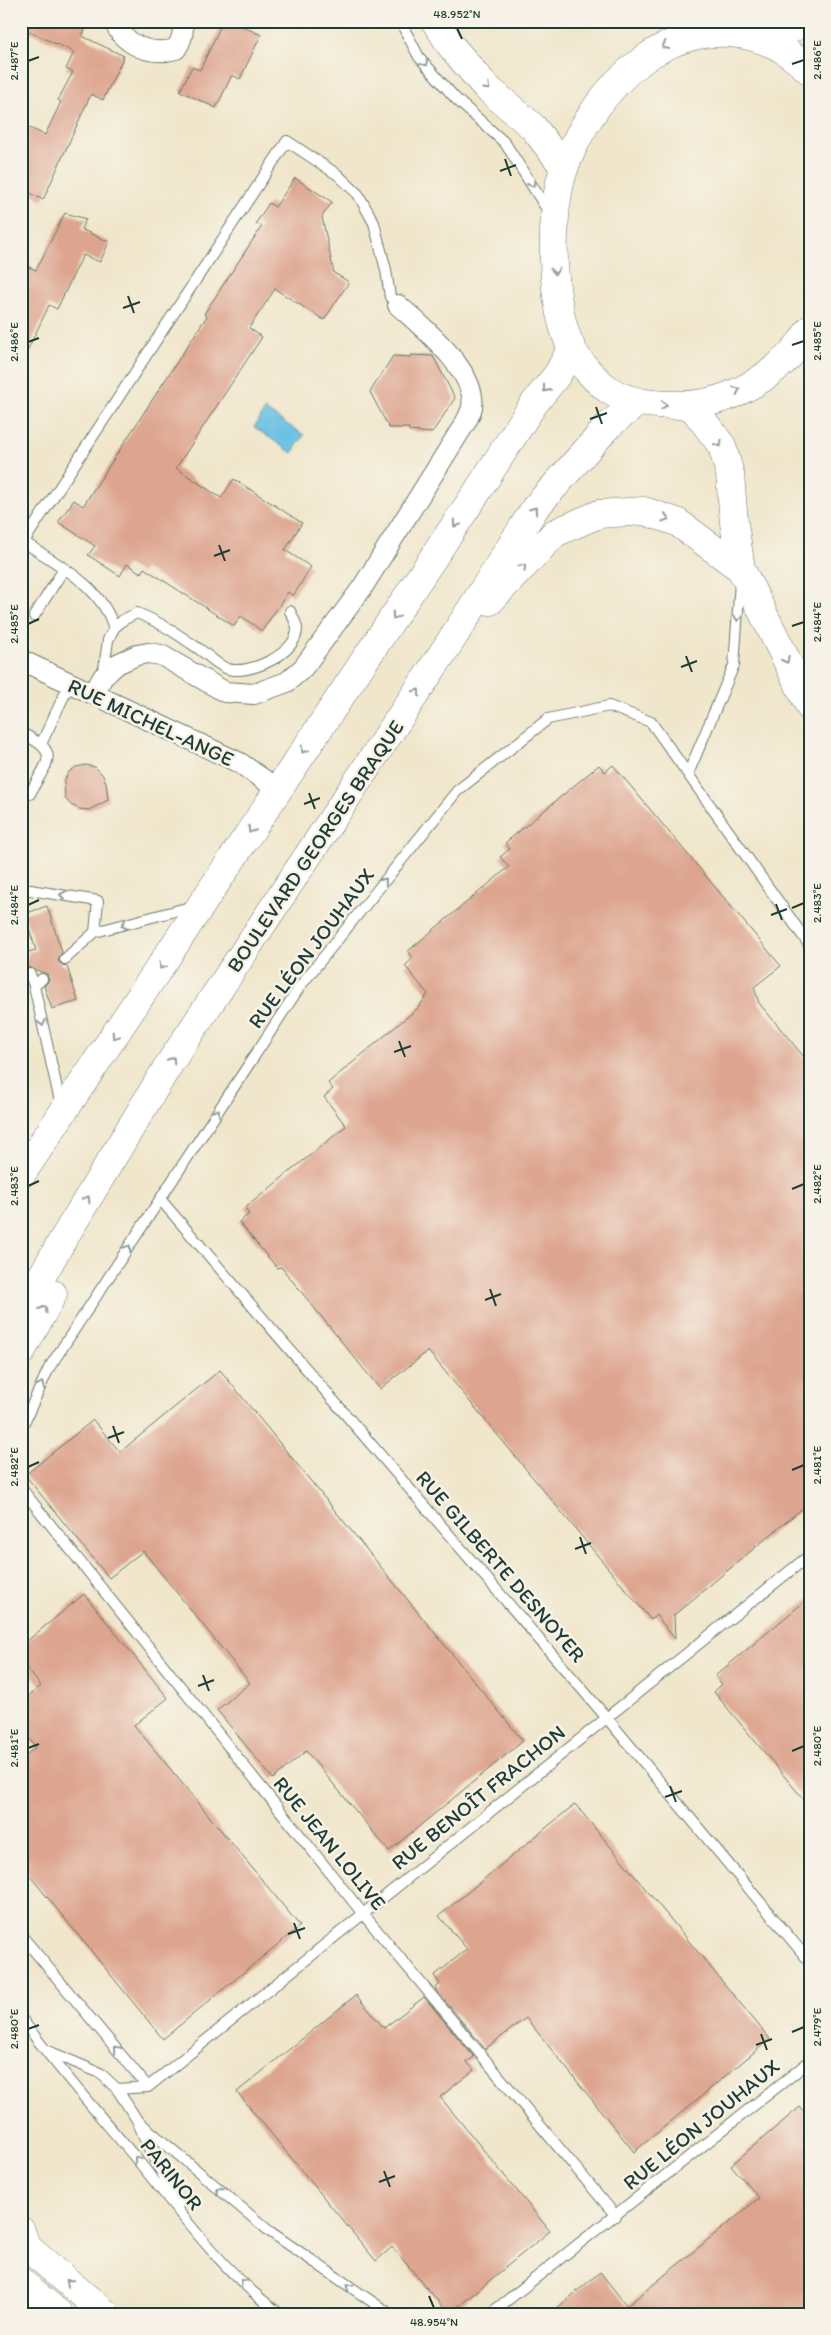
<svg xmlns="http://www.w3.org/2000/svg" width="831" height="2335" font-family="Itim,sans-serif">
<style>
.water{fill:#67c0e4;stroke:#437e8c}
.building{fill:#dda58f}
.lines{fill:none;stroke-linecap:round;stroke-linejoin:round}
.service-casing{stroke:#687869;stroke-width:12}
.minor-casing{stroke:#687869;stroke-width:22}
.secondary-casing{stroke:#687869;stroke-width:29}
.primary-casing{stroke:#687869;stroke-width:29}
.service{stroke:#fff;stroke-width:10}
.minor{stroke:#fff;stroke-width:20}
.secondary{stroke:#fff;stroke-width:28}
.primary{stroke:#fff;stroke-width:28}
.oneway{stroke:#8f9e9a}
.ticks{fill:none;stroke:#1f3d34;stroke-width:2}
.labels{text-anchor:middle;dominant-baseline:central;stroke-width:5;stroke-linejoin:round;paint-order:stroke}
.street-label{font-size:21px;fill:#1f3d34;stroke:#f7f3e8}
.neatline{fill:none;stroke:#1f3d34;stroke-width:2}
.ticks-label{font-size:12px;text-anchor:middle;fill:#1f3d34}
</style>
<rect width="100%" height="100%" fill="#f7f3e8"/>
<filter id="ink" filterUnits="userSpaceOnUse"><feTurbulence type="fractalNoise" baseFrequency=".02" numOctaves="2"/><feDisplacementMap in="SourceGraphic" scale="10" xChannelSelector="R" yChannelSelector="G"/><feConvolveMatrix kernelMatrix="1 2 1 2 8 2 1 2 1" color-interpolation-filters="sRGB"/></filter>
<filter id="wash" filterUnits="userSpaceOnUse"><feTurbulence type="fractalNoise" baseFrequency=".0096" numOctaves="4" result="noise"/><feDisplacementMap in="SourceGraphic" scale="20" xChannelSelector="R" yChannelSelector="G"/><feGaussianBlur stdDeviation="1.12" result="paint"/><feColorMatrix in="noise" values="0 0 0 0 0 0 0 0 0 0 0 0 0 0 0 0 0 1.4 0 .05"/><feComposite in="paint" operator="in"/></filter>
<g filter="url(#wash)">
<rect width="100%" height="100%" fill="#f0e6cb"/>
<path class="water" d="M265,410L304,435L292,453L254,427Z"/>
<g id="blocks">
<path class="building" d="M21,21H89L82,36L124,56L103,100L91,94L43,200L21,188V124L45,135L61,102L58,100L73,72L66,69L74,52L21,28Z
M223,21H231L261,35L240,79L232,75L216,108L180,91L192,67L200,70Z
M295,178L332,202L322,217L334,273L349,282L324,320L275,289L249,328L262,337L176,468L221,498L234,479L302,523L285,550L311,567L293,596L288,592L262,631L241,616L234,626L144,568L141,573L127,564L120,576L88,555L95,546L58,522L74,500L83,506L207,316L204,314L262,226L256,223L269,203L275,207Z
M65,213L86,219L81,229L109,242L100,262L83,255L57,309L49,305L21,364V283L29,267L36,270Z
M411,355L433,356L455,398L432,433L409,431V428H389L370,392L393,356L411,357Z
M86,765L95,767L102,774L106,782L108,800L89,810L79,809L71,805L65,798L64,781L69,772L76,767Z
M599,765L605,772L613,765L781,966L754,987L759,1003L810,1064V1502L674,1615L675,1639L656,1615L651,1620L428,1351L380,1389L281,1267L277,1268L239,1222L249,1214L245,1208L346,1126L324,1097L333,1089L328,1083L418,1008L428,994L405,966L413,958L408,951L509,867L500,857L510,849L505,843Z
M47,906L62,952L58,961L62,965L67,966L78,1001L52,1009L44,986L49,981L47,974L28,967L21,976V961L27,958L28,952L36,950L24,914Z
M220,1370L523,1741L389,1851L306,1751L273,1779L217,1710L250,1683L143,1551L109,1578L25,1475L93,1420L120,1452Z
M84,1594L168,1698L134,1725L300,1926L163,2039L21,1865V1759L36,1747L21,1730V1702L41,1686L21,1661V1646Z
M810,1597V1807L714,1692L722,1684L715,1676Z
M575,1804L770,2039L634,2152L526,2018L485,2049L435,1989L440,1984L434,1976L467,1949L439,1916Z
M356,1995L384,2028L424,1997L474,2057L467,2062L474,2070L440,2097L550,2231L449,2314L392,2247L376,2261L237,2092Z
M800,2107L810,2118V2314H550L600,2272L627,2306L759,2198L731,2165Z"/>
</g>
</g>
<g filter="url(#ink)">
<use href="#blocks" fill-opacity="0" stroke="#687869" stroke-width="1"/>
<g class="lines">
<defs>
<path id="service" d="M400,21L419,57L456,99L505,143L550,214
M24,542C58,565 101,585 114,628L108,640L103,676
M21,546L287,141L338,175L358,194L374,223L386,270L390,297L398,305
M34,616L64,569
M114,628L123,620L137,613C160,622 179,635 199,649C208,655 218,666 228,669C249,675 297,654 297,629C297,623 292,616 290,611
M21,733C63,753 47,760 30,794L21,796
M42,742L70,683
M688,774L734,665L740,582
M21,892L24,889L98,901L95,932
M21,952L22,954
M65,959L95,932L194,906
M30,974L34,986
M42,979L34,986L61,1106
M160,1199L606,1717L810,1962
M21,1429L49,1368L301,985L457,791L548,719L609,706L651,722L810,946
M21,1488L364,1915L616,2216
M21,1935L148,2087
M21,2018C57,2068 99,2114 139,2162C182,2215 224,2273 280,2314
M46,2050L100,2073L117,2089L137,2120L151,2153L179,2204
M117,2089L148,2087C369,1911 588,1731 810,1555
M137,2120L269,2231L390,2314
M490,2314L810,2061"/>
<path id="minor" d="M114,21C124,46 151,56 176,49C181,41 186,30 180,21
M21,660L240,763L277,789
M93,694L103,677L117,664L137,655L148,653L161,655L225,692L254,694L287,682L303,668L362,588L462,428C466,422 470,415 472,407C478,372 421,326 398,305"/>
<path id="secondary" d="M768,42L805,21
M21,2242L106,2314
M21,2282L59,2314"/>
<path id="primary" d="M435,21L451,46L485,86L533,127L564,167
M810,71C797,60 784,48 768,42C675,6 596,84 565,166C548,210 550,306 572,349C580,364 595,380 609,390C630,404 657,405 682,405C731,405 785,371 810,329
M691,405L722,446L730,474L734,523L741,569L810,707
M490,601L555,533L599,514L644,511L677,522L741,569
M21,1175L479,489L533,405L557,375L572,348
M21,1312L62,1241L168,1066L452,639L535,508L609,425L638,402
M21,1352L53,1294
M21,2231L27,2248"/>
</defs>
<use href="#service" class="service-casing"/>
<use href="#minor" class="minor-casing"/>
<use href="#secondary" class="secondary-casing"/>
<use href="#primary" class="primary-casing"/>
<use href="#service" class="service"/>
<use href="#minor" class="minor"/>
<use href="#secondary" class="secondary"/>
<use href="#primary" class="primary"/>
</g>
<defs><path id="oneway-chevron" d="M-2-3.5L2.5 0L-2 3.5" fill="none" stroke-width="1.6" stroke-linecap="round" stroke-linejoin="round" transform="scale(1.25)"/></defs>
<g class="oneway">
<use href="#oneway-chevron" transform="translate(665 46) rotate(155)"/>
<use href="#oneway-chevron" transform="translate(425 63) rotate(50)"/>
<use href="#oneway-chevron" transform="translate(487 87) rotate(44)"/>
<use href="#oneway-chevron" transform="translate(532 184) rotate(60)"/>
<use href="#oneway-chevron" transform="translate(555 271) rotate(88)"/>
<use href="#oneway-chevron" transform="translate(546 389) rotate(128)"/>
<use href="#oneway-chevron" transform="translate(737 390) rotate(-25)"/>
<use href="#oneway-chevron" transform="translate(664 405) rotate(3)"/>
<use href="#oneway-chevron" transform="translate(719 444) rotate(60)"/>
<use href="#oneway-chevron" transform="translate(534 510) rotate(-54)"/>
<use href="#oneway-chevron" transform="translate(666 518) rotate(17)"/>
<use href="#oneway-chevron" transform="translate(456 524) rotate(124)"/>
<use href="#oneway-chevron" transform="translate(523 567) rotate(-46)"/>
<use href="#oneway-chevron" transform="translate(395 616) rotate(124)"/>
<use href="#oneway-chevron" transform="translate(738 618) rotate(94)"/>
<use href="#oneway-chevron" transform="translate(786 660) rotate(63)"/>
<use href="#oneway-chevron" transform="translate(417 692) rotate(-56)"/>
<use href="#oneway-chevron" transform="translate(304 750) rotate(124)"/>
<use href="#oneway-chevron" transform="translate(251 830) rotate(123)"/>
<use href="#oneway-chevron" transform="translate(384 881) rotate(-51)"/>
<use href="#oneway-chevron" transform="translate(63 895) rotate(-170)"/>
<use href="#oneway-chevron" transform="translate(124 925) rotate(165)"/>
<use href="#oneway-chevron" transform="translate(162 966) rotate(124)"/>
<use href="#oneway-chevron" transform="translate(42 1023) rotate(77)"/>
<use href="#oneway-chevron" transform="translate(115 1036) rotate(124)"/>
<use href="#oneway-chevron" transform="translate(172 1060) rotate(-57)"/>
<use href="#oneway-chevron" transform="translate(217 1112) rotate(-57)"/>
<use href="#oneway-chevron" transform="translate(87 1199) rotate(-59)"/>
<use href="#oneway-chevron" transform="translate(128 1248) rotate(-57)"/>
<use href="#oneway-chevron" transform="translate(44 1309) rotate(-60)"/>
<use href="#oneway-chevron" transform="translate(41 1385) rotate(-65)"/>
<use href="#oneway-chevron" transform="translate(117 2049) rotate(-130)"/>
<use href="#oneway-chevron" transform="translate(137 2160) rotate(-130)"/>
<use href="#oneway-chevron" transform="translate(219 2190) rotate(-139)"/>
<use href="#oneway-chevron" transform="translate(69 2282) rotate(-140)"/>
<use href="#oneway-chevron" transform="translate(243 2282) rotate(-134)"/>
<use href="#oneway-chevron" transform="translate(349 2287) rotate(-147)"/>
</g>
</g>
<path class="ticks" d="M457,28L462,39M28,61L39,57M792,64L804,60M505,159L511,176M500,171L516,165M128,296L134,313M123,308L140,302M28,342L39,338M792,345L804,341M596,407L602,424M590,419L607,413M219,545L225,561M214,556L230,550M28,624L39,619M792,626L804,622M686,656L692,672M681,667L697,661M309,793L315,809M304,804L320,798M776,904L782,920M28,905L39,900M792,908L804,903M771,915L787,909M399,1041L405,1057M394,1052L411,1046M28,1186L39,1181M792,1189L804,1184M490,1289L496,1306M485,1300L501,1294M113,1426L119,1443M108,1438L124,1432M28,1467L39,1462M792,1470L804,1465M580,1537L586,1554M575,1549L591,1543M203,1675L209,1691M198,1686L214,1680M28,1748L39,1744M792,1751L804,1746M670,1786L676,1802M665,1797L682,1791M294,1923L300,1939M288,1934L305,1928M28,2029L39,2025M792,2032L804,2027M761,2034L767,2050M756,2045L772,2039M384,2171L390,2187M379,2182L395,2176M429,2296L434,2308"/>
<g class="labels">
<g class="street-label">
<text transform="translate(151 722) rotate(25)">RUE MICHEL-ANGE</text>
<text transform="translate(315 846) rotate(-56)">BOULEVARD GEORGES BRAQUE</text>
<text transform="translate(311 948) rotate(-53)">RUE LÉON JOUHAUX</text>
<text transform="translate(501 1566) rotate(49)">RUE GILBERTE DESNOYER</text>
<text transform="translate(478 1797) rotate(-39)">RUE BENOÎT FRACHON</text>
<text transform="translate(330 1843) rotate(51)">RUE JEAN LOLIVE</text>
<text transform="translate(701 2124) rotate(-39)">RUE LÉON JOUHAUX</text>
<text transform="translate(172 2174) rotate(51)">PARINOR</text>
</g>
</g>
<rect width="831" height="2335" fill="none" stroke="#f7f3e8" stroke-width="55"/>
<rect x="28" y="28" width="776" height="2280" class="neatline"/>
<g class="ticks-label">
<text x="457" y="18">48.952°N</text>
<text transform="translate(817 60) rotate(-90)" y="4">2.486°E</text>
<text transform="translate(14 61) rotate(-90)" y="4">2.487°E</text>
<text transform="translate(817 341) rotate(-90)" y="4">2.485°E</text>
<text transform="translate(14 342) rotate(-90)" y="4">2.486°E</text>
<text transform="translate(817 622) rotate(-90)" y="4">2.484°E</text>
<text transform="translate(14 624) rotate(-90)" y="4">2.485°E</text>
<text transform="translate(817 903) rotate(-90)" y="4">2.483°E</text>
<text transform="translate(14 905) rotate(-90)" y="4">2.484°E</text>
<text transform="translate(817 1184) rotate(-90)" y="4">2.482°E</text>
<text transform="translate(14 1186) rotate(-90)" y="4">2.483°E</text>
<text transform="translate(817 1465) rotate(-90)" y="4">2.481°E</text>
<text transform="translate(14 1467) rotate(-90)" y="4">2.482°E</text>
<text transform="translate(817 1746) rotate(-90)" y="4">2.480°E</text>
<text transform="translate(14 1748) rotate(-90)" y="4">2.481°E</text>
<text transform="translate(817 2027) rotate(-90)" y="4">2.479°E</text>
<text transform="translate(14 2029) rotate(-90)" y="4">2.480°E</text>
<text x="434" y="2326">48.954°N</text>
</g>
</svg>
